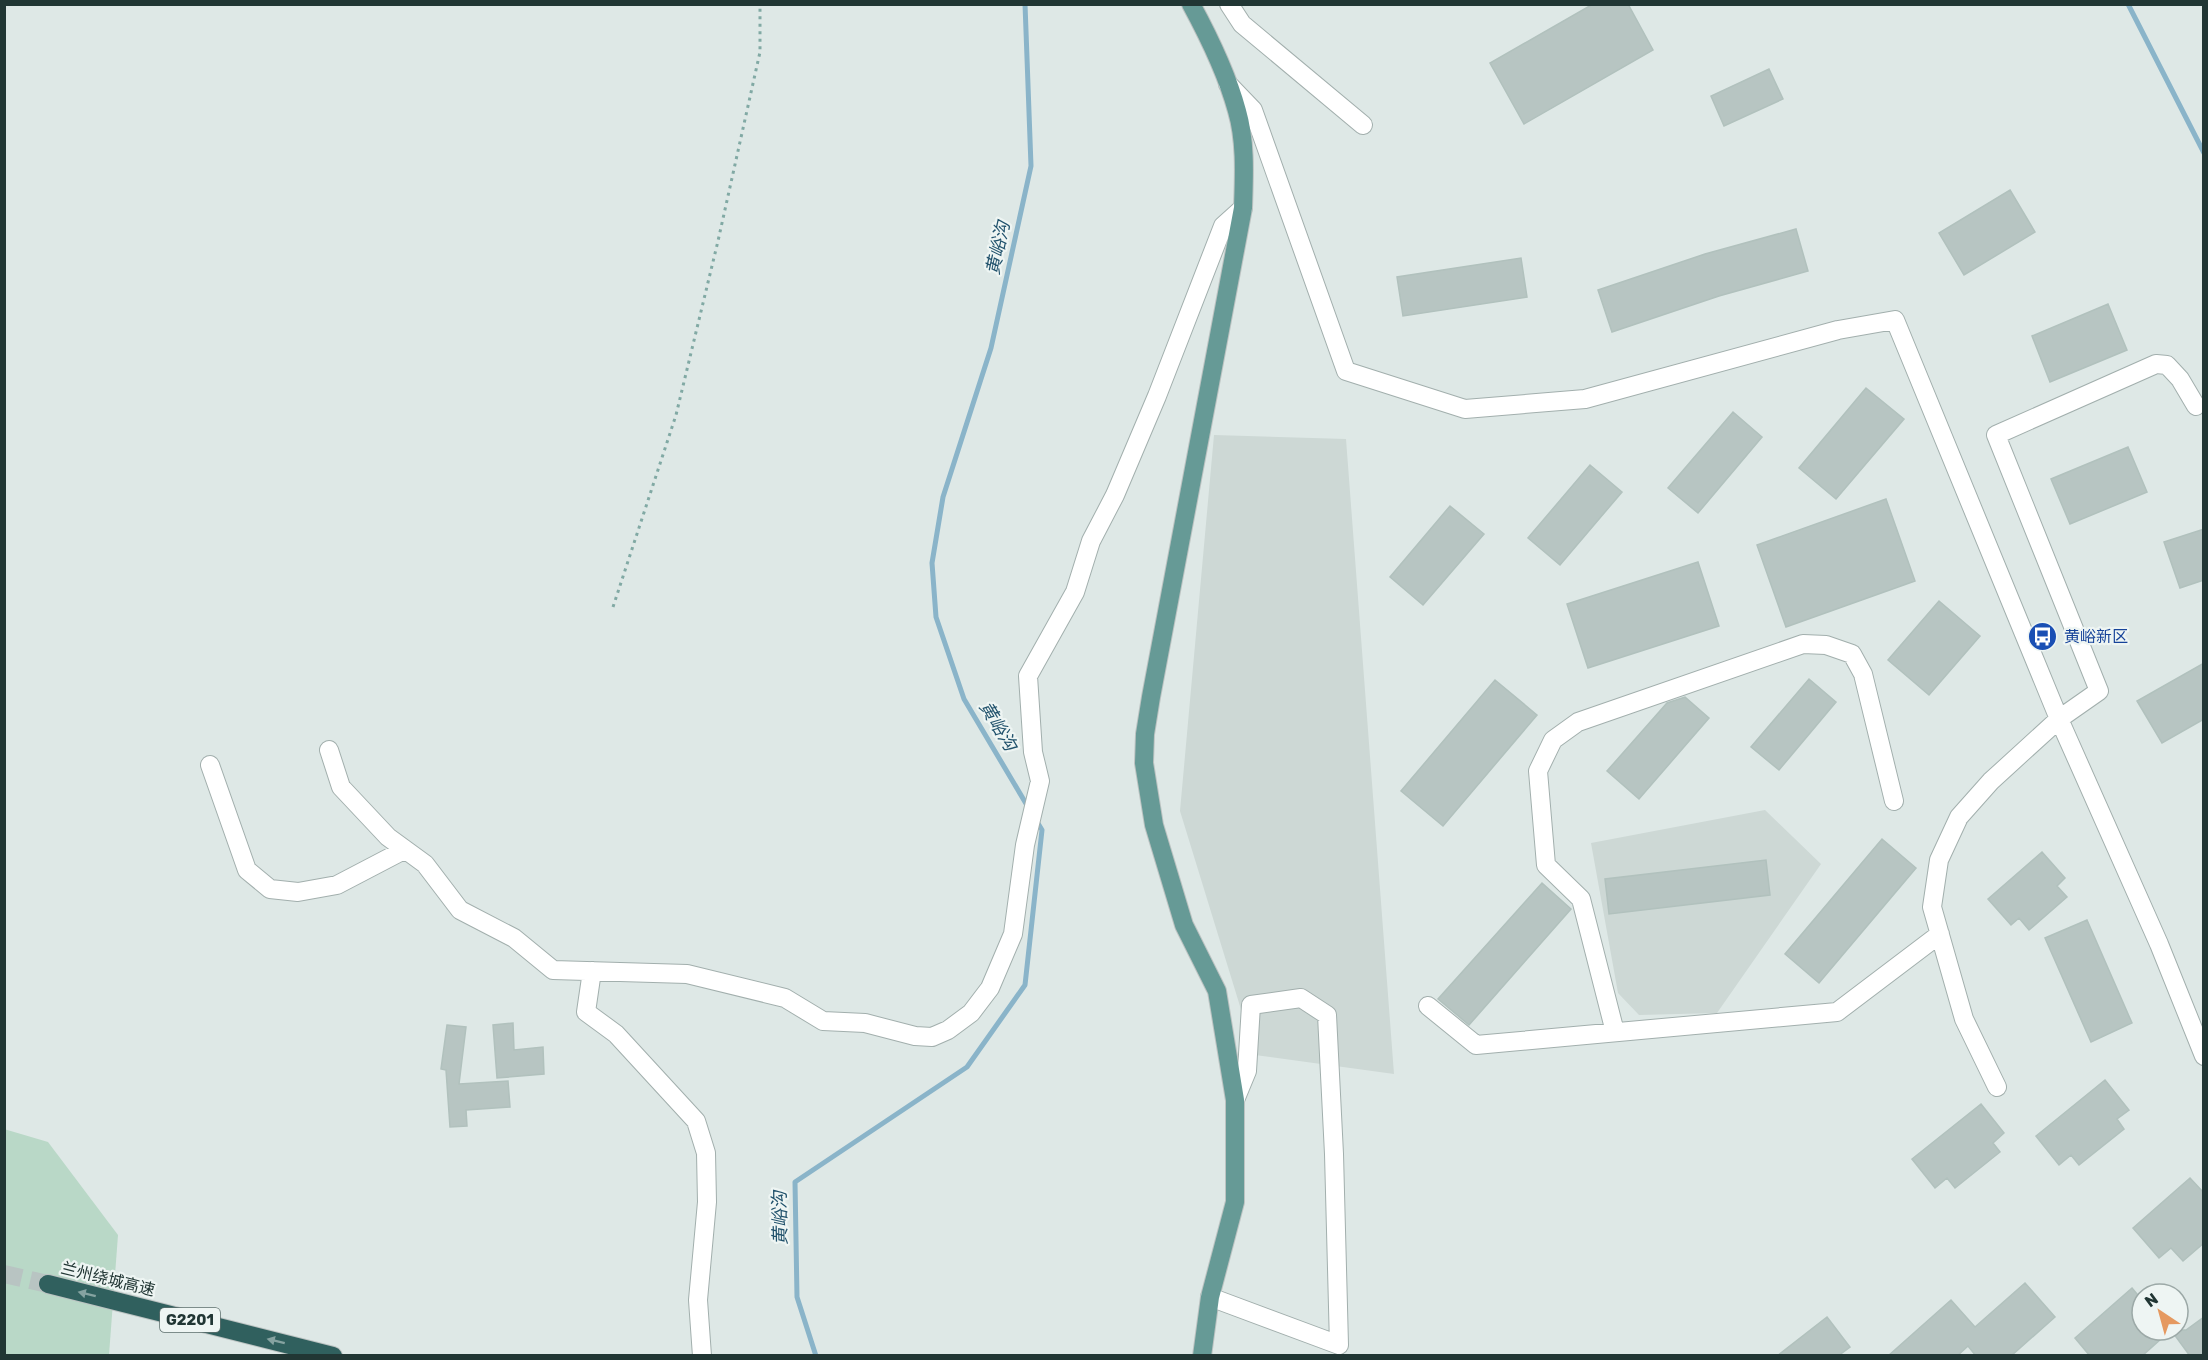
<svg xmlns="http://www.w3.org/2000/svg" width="2208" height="1360" font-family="Rubik,'Noto Sans SC',sans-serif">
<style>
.built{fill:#cdd8d5}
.green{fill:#b9d8c7}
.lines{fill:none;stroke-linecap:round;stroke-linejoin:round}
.stream{stroke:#8ab4c9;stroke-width:5}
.building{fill:#b7c5c2;stroke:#b1c1bd;stroke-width:1.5}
.highway-tunnel{stroke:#b8c4c2;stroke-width:18;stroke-dasharray:18 9;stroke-linecap:butt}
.minor-casing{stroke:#a2afad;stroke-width:20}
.major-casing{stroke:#bcc3c2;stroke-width:20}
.highway-casing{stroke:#bcc3c2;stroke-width:20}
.path{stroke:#81a9a4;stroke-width:3;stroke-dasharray:3 4.5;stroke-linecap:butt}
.minor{stroke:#fff;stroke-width:18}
.major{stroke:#669a96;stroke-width:18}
.highway{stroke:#30605e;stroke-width:18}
.oneway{fill:#86a3a1}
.labels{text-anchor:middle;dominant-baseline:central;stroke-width:4.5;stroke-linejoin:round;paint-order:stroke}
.shield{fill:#eef5f3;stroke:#5e6f6d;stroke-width:1.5}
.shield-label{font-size:15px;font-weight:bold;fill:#213634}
.transit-label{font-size:16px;fill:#164399;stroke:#eef5f3;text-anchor:start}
.street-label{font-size:16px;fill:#213634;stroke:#eef5f3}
.water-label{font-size:18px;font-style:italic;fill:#21526c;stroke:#eef5f3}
</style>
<rect width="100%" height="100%" fill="#dee8e6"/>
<path class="built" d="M1214,435L1346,439L1394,1074L1255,1055L1180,811Z
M1765,810L1821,864L1717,1013L1639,1015L1618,993L1591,843Z"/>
<path class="green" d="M4,1129L48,1142L118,1235L109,1355H5Z"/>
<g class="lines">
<path class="stream" d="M1025,4L1031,166L991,348L943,497L932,563L936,617L964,699L1028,807
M2128,4L2204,153
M816,1356L797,1297L795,1182L967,1067L1025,985L1042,830L1036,820"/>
</g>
<path class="building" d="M1593,4H1628L1653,50L1524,124L1490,63Z
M1769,69L1783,99L1724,126L1711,96Z
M2010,190L2035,232L1964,275L1939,233Z
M1796,229L1808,271L1719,296L1612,332L1598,290L1705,254Z
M1521,258L1527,297L1403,316L1397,277Z
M2108,304L2127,350L2050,382L2032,336Z
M1866,388L1904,419L1836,499L1799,468Z
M1733,412L1762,437L1698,513L1668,488Z
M2128,447L2147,492L2070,524L2051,479Z
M1590,465L1622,492L1560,565L1528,538Z
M1886,499L1915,581L1786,627L1757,545Z
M1450,506L1484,534L1423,605L1390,577Z
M2204,529V580L2180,588L2164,542Z
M1698,562L1719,626L1588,668L1567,604Z
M1939,601L1980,636L1929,695L1888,660Z
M2204,663V719L2162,743L2137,701Z
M1809,679L1836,702L1779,770L1751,747Z
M1495,680L1537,715L1443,826L1401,791Z
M1685,697L1709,718L1639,799L1607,771L1667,703Z
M1882,839L1916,868L1819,983L1785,954Z
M2042,852L2065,878L2057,886L2067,897L2029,930L2019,918L2011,925L1988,899Z
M1766,860L1770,895L1609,914L1605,879Z
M1542,883L1571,909L1469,1025L1438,999Z
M2087,920L2132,1023L2091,1042L2045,938Z
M513,1023L514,1050L543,1047L544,1074L497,1078L493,1025Z
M447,1025L466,1027L459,1084L508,1081L510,1107L466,1110L467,1126L450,1127L446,1070L441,1069Z
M2105,1080L2129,1110L2117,1119L2124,1129L2079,1165L2071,1155L2059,1165L2036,1136Z
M1981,1104L2004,1133L1993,1143L2000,1152L1955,1188L1947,1178L1935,1188L1912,1159Z
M2190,1178L2204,1193V1243L2183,1261L2171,1248L2159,1258L2133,1228Z
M2025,1283L2055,1317L2011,1356H1976L1968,1346L1957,1356H1888L1951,1300L1975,1327Z
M2132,1288L2142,1300V1330H2186L2204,1317V1356H2190L2171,1330L2142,1356H2090L2075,1338Z
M1827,1317L1850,1347L1838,1356H1777Z"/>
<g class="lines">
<path class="highway-tunnel" d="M4,1274L48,1284"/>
<defs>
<path id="minor" d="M1229,4L1242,24L1363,125
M1228,84L1253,110L1346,371L1465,409L1585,399L1838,330L1895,320L2059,719L2159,944L2204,1056
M329,750L341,787L388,837L425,864L460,910L514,938L553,970L687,974L785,998L823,1021L865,1023L915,1036L932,1037L948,1030L971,1013L990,988L1013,934L1025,845L1040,781L1033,752L1028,676L1075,592L1091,541L1115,495L1157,396L1223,226L1243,208
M210,765L247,870L270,889L298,892L337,885L404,850
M592,971L586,1012L616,1034L696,1121L706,1153L707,1202L698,1300L702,1356
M1428,1006L1476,1045L1837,1012L1940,934
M1615,1032L1581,899L1546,865L1538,771L1553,740L1578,722L1803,644L1826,645L1852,654L1863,674L1894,801
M1997,1087L1964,1019L1932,907L1939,860L1959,817L1991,781L2059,719L2099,691L1996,435L2156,364L2167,365L2180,379L2196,406
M1210,1297L1339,1345L1334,1154L1327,1015L1301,998L1251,1005L1247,1071L1235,1100"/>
<path id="major" d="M1191,4C1210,39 1227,74 1237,111C1246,142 1244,177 1243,208L1151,697L1145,734L1144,763L1154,825L1184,925L1217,991L1235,1100V1202L1210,1297L1202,1356"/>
<path id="highway" d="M48,1284L333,1356"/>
</defs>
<use href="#minor" class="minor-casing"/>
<use href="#major" class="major-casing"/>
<use href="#highway" class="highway-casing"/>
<path class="path" d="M613,607L676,415L718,241L760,52V4"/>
<use href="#minor" class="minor"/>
<use href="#major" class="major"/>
<use href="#highway" class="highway"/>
</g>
<defs><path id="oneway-solid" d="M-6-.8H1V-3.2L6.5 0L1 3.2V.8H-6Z" transform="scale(1.5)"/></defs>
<g class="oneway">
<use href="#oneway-solid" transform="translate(87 1294) rotate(-166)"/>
<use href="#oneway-solid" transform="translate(276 1341) rotate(-166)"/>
</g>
<defs>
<symbol id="bus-disc" viewBox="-11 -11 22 22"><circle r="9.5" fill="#1a4fb4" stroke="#eef5f3"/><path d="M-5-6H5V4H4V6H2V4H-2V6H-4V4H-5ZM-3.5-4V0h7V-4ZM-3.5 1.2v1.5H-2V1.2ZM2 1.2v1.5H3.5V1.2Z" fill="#fff"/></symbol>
</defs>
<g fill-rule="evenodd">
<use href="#bus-disc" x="2026" y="620" width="33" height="33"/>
</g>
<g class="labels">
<rect class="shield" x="160" y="1308" width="60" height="24" rx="4.5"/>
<g class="shield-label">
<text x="190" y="1320">G2201</text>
</g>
<g class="transit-label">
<text x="2064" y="636">黄峪新区</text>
</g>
<g class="street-label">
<text transform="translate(108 1279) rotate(14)">兰州绕城高速</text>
</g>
<g class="water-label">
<text transform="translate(998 248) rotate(-78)">黄峪沟</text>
<text transform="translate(998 726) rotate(59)">黄峪沟</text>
<text transform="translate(780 1218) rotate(-91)">黄峪沟</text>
</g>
</g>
<rect width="2208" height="1360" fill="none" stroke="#213634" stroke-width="12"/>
<g transform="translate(2160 1312) rotate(324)"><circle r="28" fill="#eef5f3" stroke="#9ca9a7" stroke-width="1.5"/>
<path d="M0-4.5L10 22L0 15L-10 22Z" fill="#e59960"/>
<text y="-9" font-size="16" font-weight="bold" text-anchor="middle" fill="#213634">N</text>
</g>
</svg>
